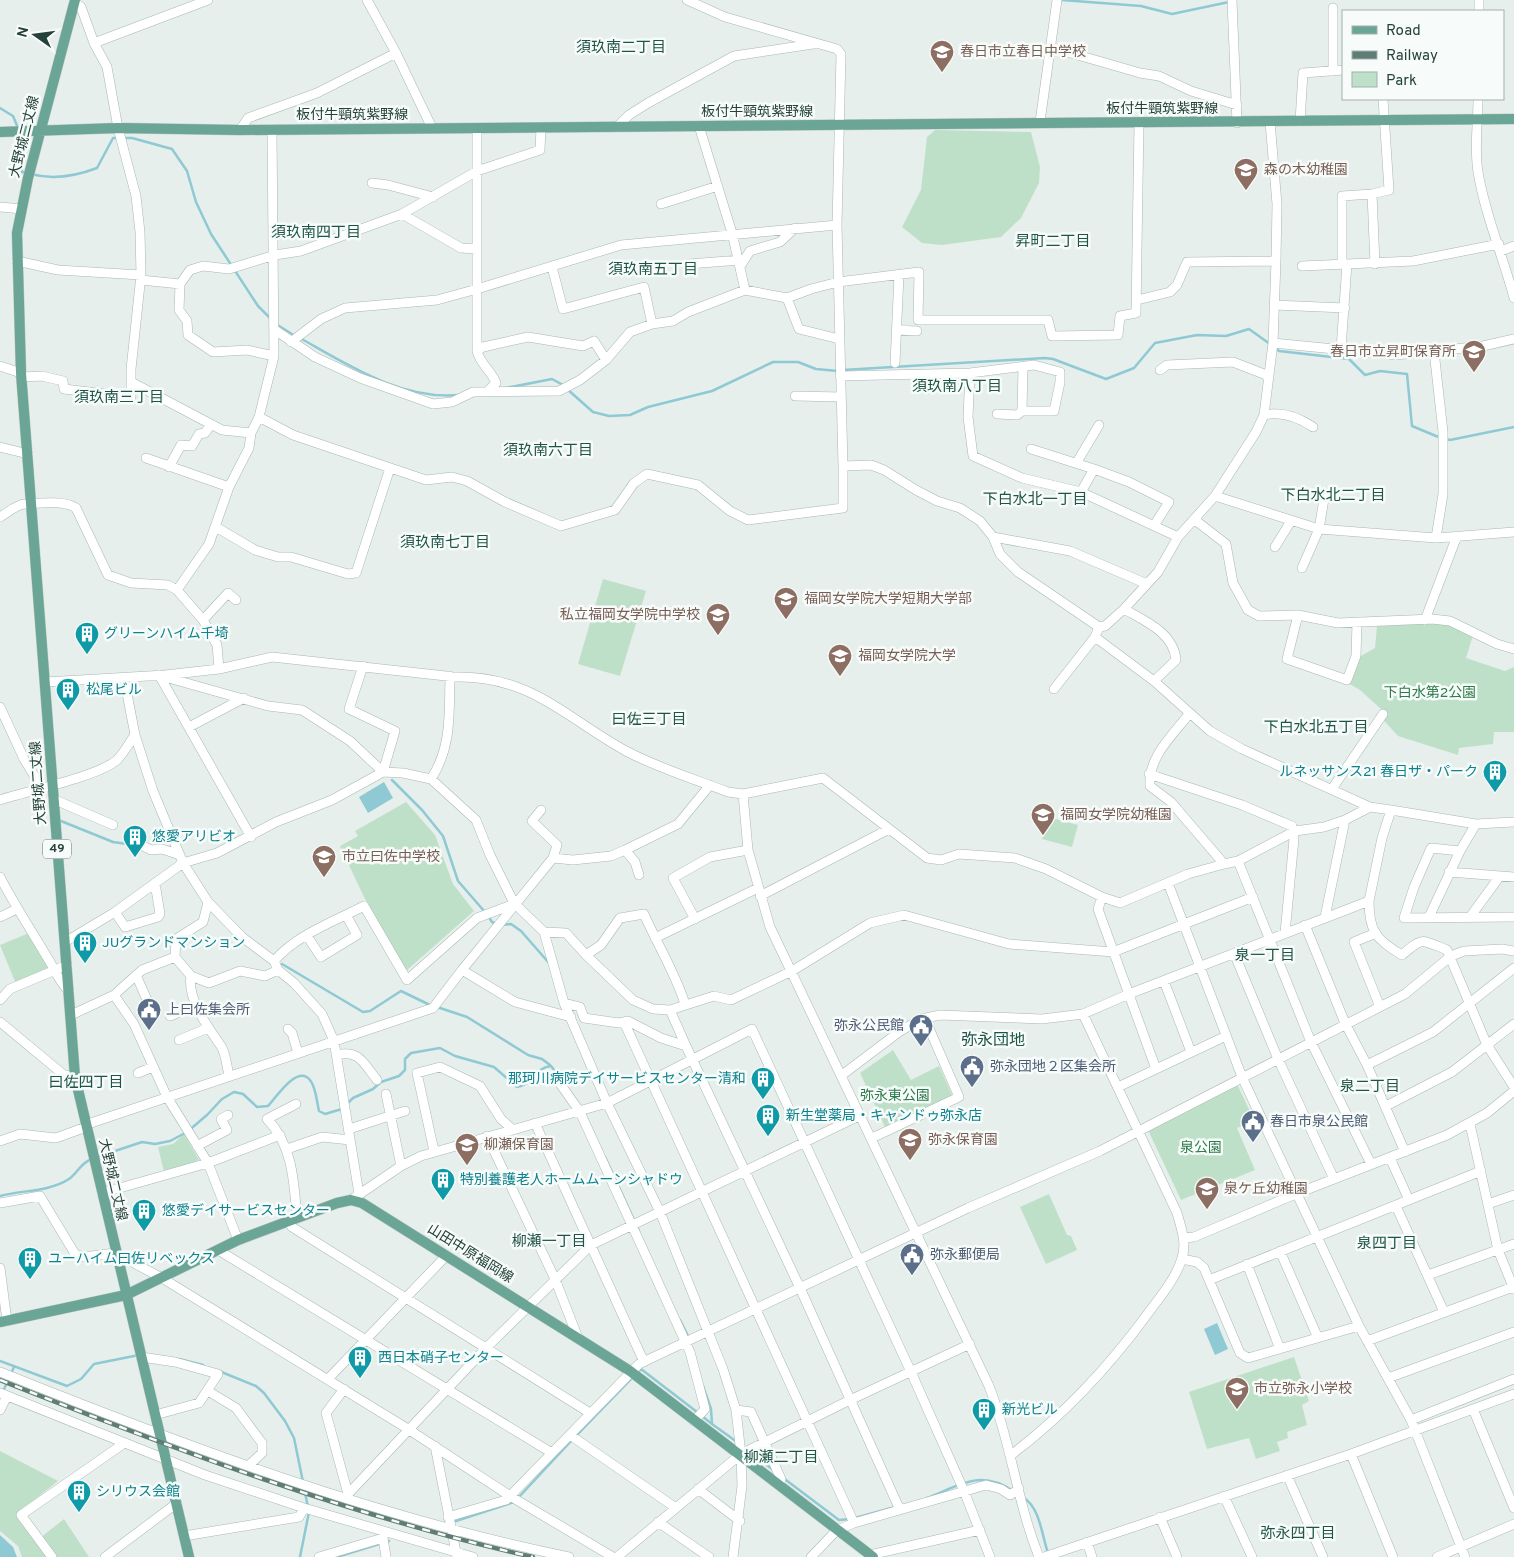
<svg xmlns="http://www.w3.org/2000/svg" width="1514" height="1557" font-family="Overpass,'Noto Sans JP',sans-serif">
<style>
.green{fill:#bfe0c8}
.water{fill:#8ec9d4}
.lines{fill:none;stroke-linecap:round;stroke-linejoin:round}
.stream{stroke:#8ec9d4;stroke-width:2.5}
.minor-casing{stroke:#a8b8b2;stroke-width:10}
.major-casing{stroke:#c2cac8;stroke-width:11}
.minor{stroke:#fff;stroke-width:9}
.major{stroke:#6aa596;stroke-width:10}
.rail-casing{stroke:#5f7d75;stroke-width:4.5}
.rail{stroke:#f7fbf9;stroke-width:2.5;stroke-dasharray:8;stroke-linecap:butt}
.labels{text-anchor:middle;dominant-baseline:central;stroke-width:5;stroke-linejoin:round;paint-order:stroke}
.shield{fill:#f7fbf9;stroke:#637a73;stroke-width:1}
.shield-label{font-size:12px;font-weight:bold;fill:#24423a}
.education-label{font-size:14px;fill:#785e54;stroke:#f7fbf9;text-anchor:start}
.street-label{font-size:14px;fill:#24423a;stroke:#f7fbf9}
.culture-label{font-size:14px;fill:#0d838f;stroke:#f7fbf9;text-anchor:start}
.park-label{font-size:14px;fill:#2d7a4b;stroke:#f7fbf9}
.service-label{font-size:14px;fill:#4e5e75;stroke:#f7fbf9;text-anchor:start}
.neighbourhood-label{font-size:15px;fill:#1f5548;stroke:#f7fbf9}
.quarter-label{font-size:16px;fill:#1f5548;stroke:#f7fbf9}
</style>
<rect width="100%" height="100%" fill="#e6efeb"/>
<path class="green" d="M935,130L1031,132L1040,167L1039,183L1021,218L1001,237L942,245L922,243L902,227L921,190L927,137Z
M603,579L646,591L620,676L578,664Z
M1431,623L1449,624L1473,635L1466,658L1505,671L1514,667V732H1494L1493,744L1459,748L1458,755L1398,736L1379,715L1382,710L1360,690L1348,683L1359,657L1375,648L1377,626Z
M406,802L435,835L453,884L474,911L406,971L364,897L340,846L358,836L355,831Z
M1048,817L1078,825L1072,847L1042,839Z
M29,933L54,971L16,984L0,945Z
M893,1050L911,1080L939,1066L952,1095L885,1127L860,1073Z
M1237,1084L1254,1120L1237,1128L1255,1170L1181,1200L1148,1130Z
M184,1134L199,1160L164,1172L158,1147L173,1144Z
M1049,1194L1067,1235L1071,1236L1077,1250L1046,1264L1020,1207Z
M1294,1357L1309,1401L1302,1405L1307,1425L1287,1432L1288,1438L1277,1442L1280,1451L1256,1459L1249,1438L1207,1449L1189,1392Z
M0,1451L58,1481L20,1511L40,1538L64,1519L89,1557H22L18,1546L0,1531Z"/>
<path class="water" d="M384,782L393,798L368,813L359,797Z
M1217,1323L1228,1349L1215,1355L1204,1329Z
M0,1535L13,1547L17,1557H0Z"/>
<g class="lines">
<path class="stream" d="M1062,0L1141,6L1172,14L1229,2
M0,108L13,116L18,128
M19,134L22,172L26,173
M31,174C53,180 76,176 97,168L113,138H132L172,149L187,171L196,202L211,234L258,306L272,320
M276,324L295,336
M300,338C348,365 401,400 459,395
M1275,348L1279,351L1349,359L1365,375L1380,371L1407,374L1412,426L1436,436L1450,440L1514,427
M843,370L1045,358L1053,359L1106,379L1134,368L1155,343L1197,335L1226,336L1249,329L1270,344
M506,388L552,379L563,385
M567,389L593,412L609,416L630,415L648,407L712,391L773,362H798L816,369L838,371
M392,780L422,810L443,836L458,881L485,912
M61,821L113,842L135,845
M488,916L492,922L497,924
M502,925L511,924L521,931L549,963
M282,964L363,1012L370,1011L401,991L432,1006
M437,1007L467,1017L528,1055L542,1059L550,1065
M346,1105L353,1098L373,1089L381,1082L399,1076L405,1070V1059L411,1053L440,1048L455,1056L494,1067L517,1087C530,1086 536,1067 551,1066L565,1084
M97,1157L142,1142L155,1144L170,1141L187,1132L207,1115L222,1099L234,1092L243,1094L257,1107L268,1106C276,1098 297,1064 310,1080C316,1087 317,1103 319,1111L325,1114L342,1109
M605,1157L639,1231
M0,1196C22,1190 49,1192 69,1179C78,1173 80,1163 92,1159
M680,1320L689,1338
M179,1359L203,1365
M0,1361L67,1386L81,1379L94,1364L139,1355
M219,1371L256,1386L264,1393L285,1421L294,1438L303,1482
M637,1373L641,1369L697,1412
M703,1386L711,1409L712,1424L737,1442
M0,1398L14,1367
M702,1416L712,1424
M576,1436L633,1377
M751,1453L772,1469
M782,1477L839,1520L850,1519
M304,1488L308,1507
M518,1498L572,1440
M927,1498C961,1485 980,1469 1013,1491
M1024,1498C1040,1508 1042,1536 1048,1553
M855,1518L895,1507
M456,1521L514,1502
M300,1557L309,1512
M337,1557L389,1541"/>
<defs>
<path id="minor" d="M687,0L725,17L837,49L841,54L837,225L843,466
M1232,0L1237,123
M74,2L81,7L94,43
M1479,11V0
M1050,47L1140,73L1159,76L1191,91L1237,105
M396,53L432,128
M1333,71V8
M1478,99C1478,123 1474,148 1478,172C1485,215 1503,256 1514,298
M1300,121L1303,73L1343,70
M1040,122L1057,0
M699,126L732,233L745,290
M617,127L629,115L648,103L734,56L813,44
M240,130L248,118L317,93L396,53L367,0
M372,183L388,185L433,197
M661,204L718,186
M0,207L22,209
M402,214L461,248L477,249
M1501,251L1514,246
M17,261L58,270L141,275
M689,264L740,260
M1342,264V196L1372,194
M1347,264L1413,261L1499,244
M1375,264L1372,194L1389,190L1383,99
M741,265L750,251L780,242L795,228
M1302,266L1347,264L1341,349
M552,267L563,309L644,287L652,324
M141,280L180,284L179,310L187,321L188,335L213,352L247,350L274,356
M180,284L190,270L203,266L229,269L275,255L301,251L402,214L477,171L540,150L541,128
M787,298L799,329L839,339
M1137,300L1170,292L1177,285L1187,262L1276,261
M1274,305L1345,308
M275,330L315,357L360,378L433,404L452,402L473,392L559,391L580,380L606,360L630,332L652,324L673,321L688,312L745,290L787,298L811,289L838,282L919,272L918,320H1048L1052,336L1118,335L1120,316L1136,313L1139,123
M896,330L917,331
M291,342L321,319L345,308L437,300L477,289V128
M1273,343L1396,355L1483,346L1514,339
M477,351L483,347L528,337L583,346L594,341L606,360
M1434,351L1443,432V494L1436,538
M895,363L899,275
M0,366L21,373
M1160,370L1167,365L1233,362L1269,376
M970,373L1034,365L1060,372V382L1054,411H1022L1017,415L997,414
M840,376L970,373L968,417L973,456L1022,478L1081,492
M22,377L42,376L63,381L64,389L131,397V369L141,275L140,232L136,196L118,128L107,67L94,43L208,0
M133,383L222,430L251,433
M488,391L496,383C491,370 480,364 477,351V289L621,245L837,225
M795,396L841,397
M1022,411L1023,367
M1264,415C1282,411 1298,417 1313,427
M259,417L293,435L426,480L452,477L467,481L505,502L561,526L615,510L634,483L647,474L698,485L730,511L748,520L843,508V466L871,465L884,470L916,490L937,501L960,508L980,521L993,537L1000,554L1018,572L1099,627
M0,447L28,454
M1031,449L1094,469
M146,458L229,487
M1077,462L1099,425
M169,467L181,445L192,446L199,434L205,433L211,424
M1215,496L1319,529L1436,538L1514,532
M0,517C7,513 17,504 25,504C39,503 65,500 76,508L108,575L131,583L168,585L177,590L209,544L229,487L249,448L251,433L259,417L274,356L272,129
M1195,520L1226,544L1233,583L1248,610L1259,616L1298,615L1338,623L1432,619L1450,621L1497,644L1514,649
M1155,524L1169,502L1129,482L1094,469L1081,492L1178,537
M216,527L255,550L278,557H291L348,574L356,573L390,468
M993,537L1070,551L1147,584
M1275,547L1291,521
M1302,568L1319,529L1325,493
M177,590L203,620L228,593L236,600
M1124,609C1145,621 1174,633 1176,660L1154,681
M1298,615L1287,659L1347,680L1356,656L1357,623
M203,620L217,645L219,669
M1425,620L1457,536
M1095,637L1154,681L1210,731L1242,749L1370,807
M363,666L349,709L395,731L383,772
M159,675L251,837
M165,677L268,706L302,710L350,741L383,772
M124,678L135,735L153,791L183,863L208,902L242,937L274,961L278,970L294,983L322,1014L334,1041L359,1194
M45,682L165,675L219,669L272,657L455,677C530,675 566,718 626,751C658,768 694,779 728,792L743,794L823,778L927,858L941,860L959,854L1015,858L1046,869L1102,897
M1054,689L1095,637L1099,627L1105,626L1124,609L1158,572L1178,537L1215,496L1256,432L1264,415L1273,343L1276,261L1277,204L1270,122
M0,707L24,759L41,787
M189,727L244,698
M1149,774L1242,805L1292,826L1294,839L1285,933
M431,779C452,747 449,713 450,676
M1332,789L1383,714
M743,794L748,850L770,927L989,1386C1011,1442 1017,1502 1039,1557
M53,799L113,825
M0,800C27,791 97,777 117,760C124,753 129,743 135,735
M541,810L532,821L557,845L553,858L462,970L515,1002L571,1017
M1476,824L1460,851L1431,848L1414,887L1404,918L1514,917
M137,843L151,850L162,849L180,855
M625,850L635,862L639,875
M553,858L573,860L611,856L625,850L678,824L710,785
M1238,861L1311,1042L1371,1164
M1224,864L1238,861L1295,831L1324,827L1345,820L1370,807L1391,810
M1449,872L1514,877
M0,877C15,906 33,933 50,962C56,972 59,982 69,991
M1168,883L1242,1077L1359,1326L1411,1420L1465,1557
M760,896L889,829
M1369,901C1369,931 1376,940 1402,955C1423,937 1420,939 1447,950L1487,1045L1514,1087
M208,902L203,922L176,939L175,957L191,976L209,983L240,971L265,976L278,970
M115,912L125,927L158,917L160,914L155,883
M0,917L17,909
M1325,917L1345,820
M1429,917L1460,851
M1470,917L1500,876
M695,919L673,878L710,857L748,850
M1305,925L1345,1023L1367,1065L1405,1152
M544,932L566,933L586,955L633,1000L653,1009L670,1010L714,996L731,1000L792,971L870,923L904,915L1009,944L1113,952L1253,897
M1376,933L1354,942L1380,1007
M307,936L321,957L357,935L346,915
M655,938L758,888
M65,942L115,912L183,863L217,853L276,822L332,800L383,772L403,773L431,779L476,820L490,855L514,903L544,932L564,1003L580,1007L584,1018L619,1023L628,1021L661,1038L686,1046L800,1288L900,1510
M1234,953L1278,1059L1334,1179
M586,955L601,945L620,918L644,914C657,944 675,972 685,1004
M274,961C296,935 335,921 364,906L407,980L477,918L514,904
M136,975L148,1002
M191,976C187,1000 208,1027 221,1046C226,1054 227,1067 229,1076
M1164,981L1191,1052
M114,995L134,1024L167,1097L208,1163L238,1240
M0,1000L10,989L67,965
M564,1003L607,1103L660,1212L723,1369L736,1410L741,1454L742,1486L733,1557
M670,1010L686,1046
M71,1015L114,995L142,970L175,957
M170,1016L197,1005
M0,1022L64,1075L75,1077
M624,1022L854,1523
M288,1029L292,1033L298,1053
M179,1040L208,1028
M337,1055C359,1049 364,1064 377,1080
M1367,1065L1433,1032L1514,968
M1156,1069L1098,909L1102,897L1120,903L1188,874L1224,864L1171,802L1150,786C1148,757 1172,736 1189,714
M138,1073L153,1067
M842,1075L899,1032L921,1019L940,1015L1042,1019L1083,1014L1129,994L1369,901L1382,838L1391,810L1476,824L1514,822
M561,1085L580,1112L690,1352L705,1409L694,1421
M1118,1087L1226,1036
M386,1094L401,1166
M296,1104L267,1119C293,1145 294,1183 297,1218
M1386,1106L1452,1072L1514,1024
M535,1123L644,1362
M1470,1124L1498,1250L1514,1289
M85,1125L433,1008L462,970
M349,1129L405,1111
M487,1136L555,1279L578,1338
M872,1138L959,1097L925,1019
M0,1141L20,1134L56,1138L86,1127
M197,1146L227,1130L221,1119L228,1115
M287,1149L322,1137L350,1140
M434,1151L417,1073L440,1067L480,1086L501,1119L512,1129
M1390,1158L1409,1200
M102,1193L208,1163L280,1135
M351,1200L401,1166L421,1156L607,1103L752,1029L911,1372L964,1491L990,1557
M0,1203L40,1196L75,1254L84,1257L115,1253L162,1278L408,1429L510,1496L613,1557
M1488,1204L1514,1195
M1396,1206L1444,1312
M288,1221L292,1227L590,1413
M1184,1238L1194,1237L1298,1193L1447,1135L1487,1113L1514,1091
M218,1250L552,1453
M1280,1251L1318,1338
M1182,1259L1197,1262L1204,1268L1240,1353L1248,1358L1359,1326
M1247,1264L1280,1349
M0,1268L7,1321
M1428,1275L1514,1244
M1209,1280L1481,1171
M1367,1341L1513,1287
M141,1357L175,1362L218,1374L199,1403L155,1415
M0,1372C185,1446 374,1517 569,1557
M1388,1378L1514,1332
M328,1379L446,1256
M344,1389L326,1413L348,1494
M208,1391L236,1408L262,1443V1453L248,1466
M0,1393L205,1475L304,1508L473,1557
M1473,1409L1514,1508
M0,1410L7,1396
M736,1410L751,1412L781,1479L779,1485
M1411,1420L1514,1379
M570,1435L676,1508
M435,1446L457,1557
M1351,1454L1393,1557
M1011,1455C1064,1415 1107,1369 1146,1316C1159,1298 1176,1279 1182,1258C1187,1243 1181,1227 1177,1213L1083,1014
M1287,1475L1323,1557
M698,1489L740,1521
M1224,1496L1252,1557
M347,1498L348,1494L486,1348L591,1245L861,1115
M448,1517L506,1500L639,1364L968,1208L1100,1151L1405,994L1451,956L1464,951L1502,949L1514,951
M1160,1517L1177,1557
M658,1522L709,1557
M384,1533L383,1538L386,1557
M184,1536L299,1517L304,1508
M1087,1542L1092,1557
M870,1555L980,1530
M52,1557L21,1515L123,1444
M105,1557L177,1503
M319,1557L383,1538
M617,1557L741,1454L850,1400L970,1344
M811,1557L837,1530L854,1523L986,1485L1001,1489L1010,1495L1019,1489
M1044,1557L1351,1454L1514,1394
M1437,1557L1514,1524"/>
<path id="major" d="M75,0L28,178L17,233L21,373L75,1077L189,1557
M0,132L118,128L240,130L1514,119
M0,1322L126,1295L238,1240L337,1203L351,1200L362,1203L630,1371L873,1557"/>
</defs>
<use href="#minor" class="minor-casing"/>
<use href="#major" class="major-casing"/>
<use href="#minor" class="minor"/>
<use href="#major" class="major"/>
<defs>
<path id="rail" d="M0,1380C174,1449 350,1516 533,1557"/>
</defs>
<use href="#rail" class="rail-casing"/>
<use href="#rail" class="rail"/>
</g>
<defs>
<symbol id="school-pin" viewBox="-11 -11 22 30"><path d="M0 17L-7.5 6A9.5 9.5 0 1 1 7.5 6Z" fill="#8d6e63" stroke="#f7fbf9"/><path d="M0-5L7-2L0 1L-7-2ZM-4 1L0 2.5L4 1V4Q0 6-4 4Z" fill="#fff"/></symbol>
<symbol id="university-pin" viewBox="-11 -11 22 30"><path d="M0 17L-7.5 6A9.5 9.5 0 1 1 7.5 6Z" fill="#8d6e63" stroke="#f7fbf9"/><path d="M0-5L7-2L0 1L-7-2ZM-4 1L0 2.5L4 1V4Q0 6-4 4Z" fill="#fff"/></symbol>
<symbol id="building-pin" viewBox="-11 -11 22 30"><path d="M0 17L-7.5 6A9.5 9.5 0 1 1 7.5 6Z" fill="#0f9aa8" stroke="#f7fbf9"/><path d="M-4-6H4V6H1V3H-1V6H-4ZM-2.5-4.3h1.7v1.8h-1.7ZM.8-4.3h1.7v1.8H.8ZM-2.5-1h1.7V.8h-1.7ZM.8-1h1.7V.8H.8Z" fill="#fff"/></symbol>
<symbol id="civic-pin" viewBox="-11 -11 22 30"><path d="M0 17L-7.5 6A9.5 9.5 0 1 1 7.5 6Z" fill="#5c6f8a" stroke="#f7fbf9"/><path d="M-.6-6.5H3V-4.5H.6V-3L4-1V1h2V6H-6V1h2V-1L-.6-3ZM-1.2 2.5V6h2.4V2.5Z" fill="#fff"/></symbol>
</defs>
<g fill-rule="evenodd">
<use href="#school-pin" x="928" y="38" width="28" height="38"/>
<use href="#school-pin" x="1232" y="156" width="28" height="38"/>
<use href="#school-pin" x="1460" y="338" width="28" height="38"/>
<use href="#university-pin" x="772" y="585" width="28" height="38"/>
<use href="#school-pin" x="704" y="601" width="28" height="38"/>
<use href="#building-pin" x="73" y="620" width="28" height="38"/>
<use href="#university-pin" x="826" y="642" width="28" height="38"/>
<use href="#building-pin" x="54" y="676" width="28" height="38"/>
<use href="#building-pin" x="1481" y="758" width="28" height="38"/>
<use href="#school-pin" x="1029" y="801" width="28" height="38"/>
<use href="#building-pin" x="121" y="823" width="28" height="38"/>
<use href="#school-pin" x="310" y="843" width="28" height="38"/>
<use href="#building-pin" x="71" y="929" width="28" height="38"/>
<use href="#civic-pin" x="135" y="996" width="28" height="38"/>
<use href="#civic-pin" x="907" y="1012" width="28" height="38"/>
<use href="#civic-pin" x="958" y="1053" width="28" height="38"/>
<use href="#building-pin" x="749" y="1065" width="28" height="38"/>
<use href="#building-pin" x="754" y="1102" width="28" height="38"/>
<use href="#civic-pin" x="1239" y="1108" width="28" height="38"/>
<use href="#school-pin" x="896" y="1126" width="28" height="38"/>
<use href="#school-pin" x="453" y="1131" width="28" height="38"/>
<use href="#building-pin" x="429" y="1166" width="28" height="38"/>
<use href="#school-pin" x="1193" y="1175" width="28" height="38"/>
<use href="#building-pin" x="130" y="1197" width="28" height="38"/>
<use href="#civic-pin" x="898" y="1241" width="28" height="38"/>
<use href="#building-pin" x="16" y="1245" width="28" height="38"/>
<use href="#building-pin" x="346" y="1344" width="28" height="38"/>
<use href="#school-pin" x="1223" y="1375" width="28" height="38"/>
<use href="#building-pin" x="970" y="1396" width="28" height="38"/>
<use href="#building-pin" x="65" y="1478" width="28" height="38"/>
</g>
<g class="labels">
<rect class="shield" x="43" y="839.5" width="28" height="19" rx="4"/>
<g class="shield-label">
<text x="57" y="849">49</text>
</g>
<g class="education-label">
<text x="960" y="52">春日市立春日中学校</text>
<text x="1264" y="170">森の木幼稚園</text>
<text x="1456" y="352" text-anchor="end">春日市立昇町保育所</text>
<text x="804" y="599">福岡女学院大学短期大学部</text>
<text x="700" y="615" text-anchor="end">私立福岡女学院中学校</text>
<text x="858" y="656">福岡女学院大学</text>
<text x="1060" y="815">福岡女学院幼稚園</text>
<text x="342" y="857">市立曰佐中学校</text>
<text x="928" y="1140">弥永保育園</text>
<text x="484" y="1145">柳瀬保育園</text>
<text x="1224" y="1189">泉ケ丘幼稚園</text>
<text x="1254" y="1389">市立弥永小学校</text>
</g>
<g class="street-label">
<text x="1162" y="109">板付牛頸筑紫野線</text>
<text x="757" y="112">板付牛頸筑紫野線</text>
<text x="352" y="115">板付牛頸筑紫野線</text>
<text transform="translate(25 137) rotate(-76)">大野城二丈線</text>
<text transform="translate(39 783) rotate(-94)">大野城二丈線</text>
<text transform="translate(112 1180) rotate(77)">大野城二丈線</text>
<text transform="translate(470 1254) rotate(32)">山田中原福岡線</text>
</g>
<g class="culture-label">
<text x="104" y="634">グリーンハイム千埼</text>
<text x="86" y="690">松尾ビル</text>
<text x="1478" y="772" text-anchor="end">ルネッサンス21 春日ザ・パーク</text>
<text x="152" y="837">悠愛アリビオ</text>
<text x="102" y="943">JUグランドマンション</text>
<text x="746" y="1079" text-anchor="end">那珂川病院デイサービスセンター清和</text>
<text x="786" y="1116">新生堂薬局・キャンドゥ弥永店</text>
<text x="460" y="1180">特別養護老人ホームムーンシャドウ</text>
<text x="162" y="1211">悠愛デイサービスセンター</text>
<text x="48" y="1259">ユーハイム曰佐リベックス</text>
<text x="378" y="1358">西日本硝子センター</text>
<text x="1002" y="1410">新光ビル</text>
<text x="96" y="1492">シリウス会館</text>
</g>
<g class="park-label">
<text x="1430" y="693">下白水第2公園</text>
<text x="895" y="1096">弥永東公園</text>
<text x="1201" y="1148">泉公園</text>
</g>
<g class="service-label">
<text x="166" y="1010">上曰佐集会所</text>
<text x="904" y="1026" text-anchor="end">弥永公民館</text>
<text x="990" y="1067">弥永団地２区集会所</text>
<text x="1270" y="1122">春日市泉公民館</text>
<text x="930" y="1255">弥永郵便局</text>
</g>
<g class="neighbourhood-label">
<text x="621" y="48">須玖南二丁目</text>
<text x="316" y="233">須玖南四丁目</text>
<text x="1053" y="242">昇町二丁目</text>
<text x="653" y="270">須玖南五丁目</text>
<text x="957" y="387">須玖南八丁目</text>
<text x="119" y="398">須玖南三丁目</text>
<text x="548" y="451">須玖南六丁目</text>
<text x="1333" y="496">下白水北二丁目</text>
<text x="1035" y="500">下白水北一丁目</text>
<text x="445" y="543">須玖南七丁目</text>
<text x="649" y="720">曰佐三丁目</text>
<text x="1316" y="728">下白水北五丁目</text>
<text x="1265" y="956">泉一丁目</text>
<text x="86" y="1083">曰佐四丁目</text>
<text x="1370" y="1087">泉二丁目</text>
<text x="549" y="1242">柳瀬一丁目</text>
<text x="1387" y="1244">泉四丁目</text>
<text x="781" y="1458">柳瀬二丁目</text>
<text x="1298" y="1534">弥永四丁目</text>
</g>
<g class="quarter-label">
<text x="993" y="1041">弥永団地</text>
</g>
</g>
<rect x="1342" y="10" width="162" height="90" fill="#f7fbf9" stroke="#a3b1ad"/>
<rect x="1352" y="26" width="25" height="8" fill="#6aa596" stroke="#a3b1ad"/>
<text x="1386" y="35" font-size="15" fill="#24423a">Road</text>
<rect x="1352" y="51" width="25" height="8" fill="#5f7d75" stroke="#a3b1ad"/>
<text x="1386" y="60" font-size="15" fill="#24423a">Railway</text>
<rect x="1352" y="72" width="25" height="15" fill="#bfe0c8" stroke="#a3b1ad"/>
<text x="1386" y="85" font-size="15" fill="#24423a">Park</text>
<g transform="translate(35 35) rotate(284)" stroke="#f7fbf9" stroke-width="4" paint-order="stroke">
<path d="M0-4L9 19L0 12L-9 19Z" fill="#24423a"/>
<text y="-8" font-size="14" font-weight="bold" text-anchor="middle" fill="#24423a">N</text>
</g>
</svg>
